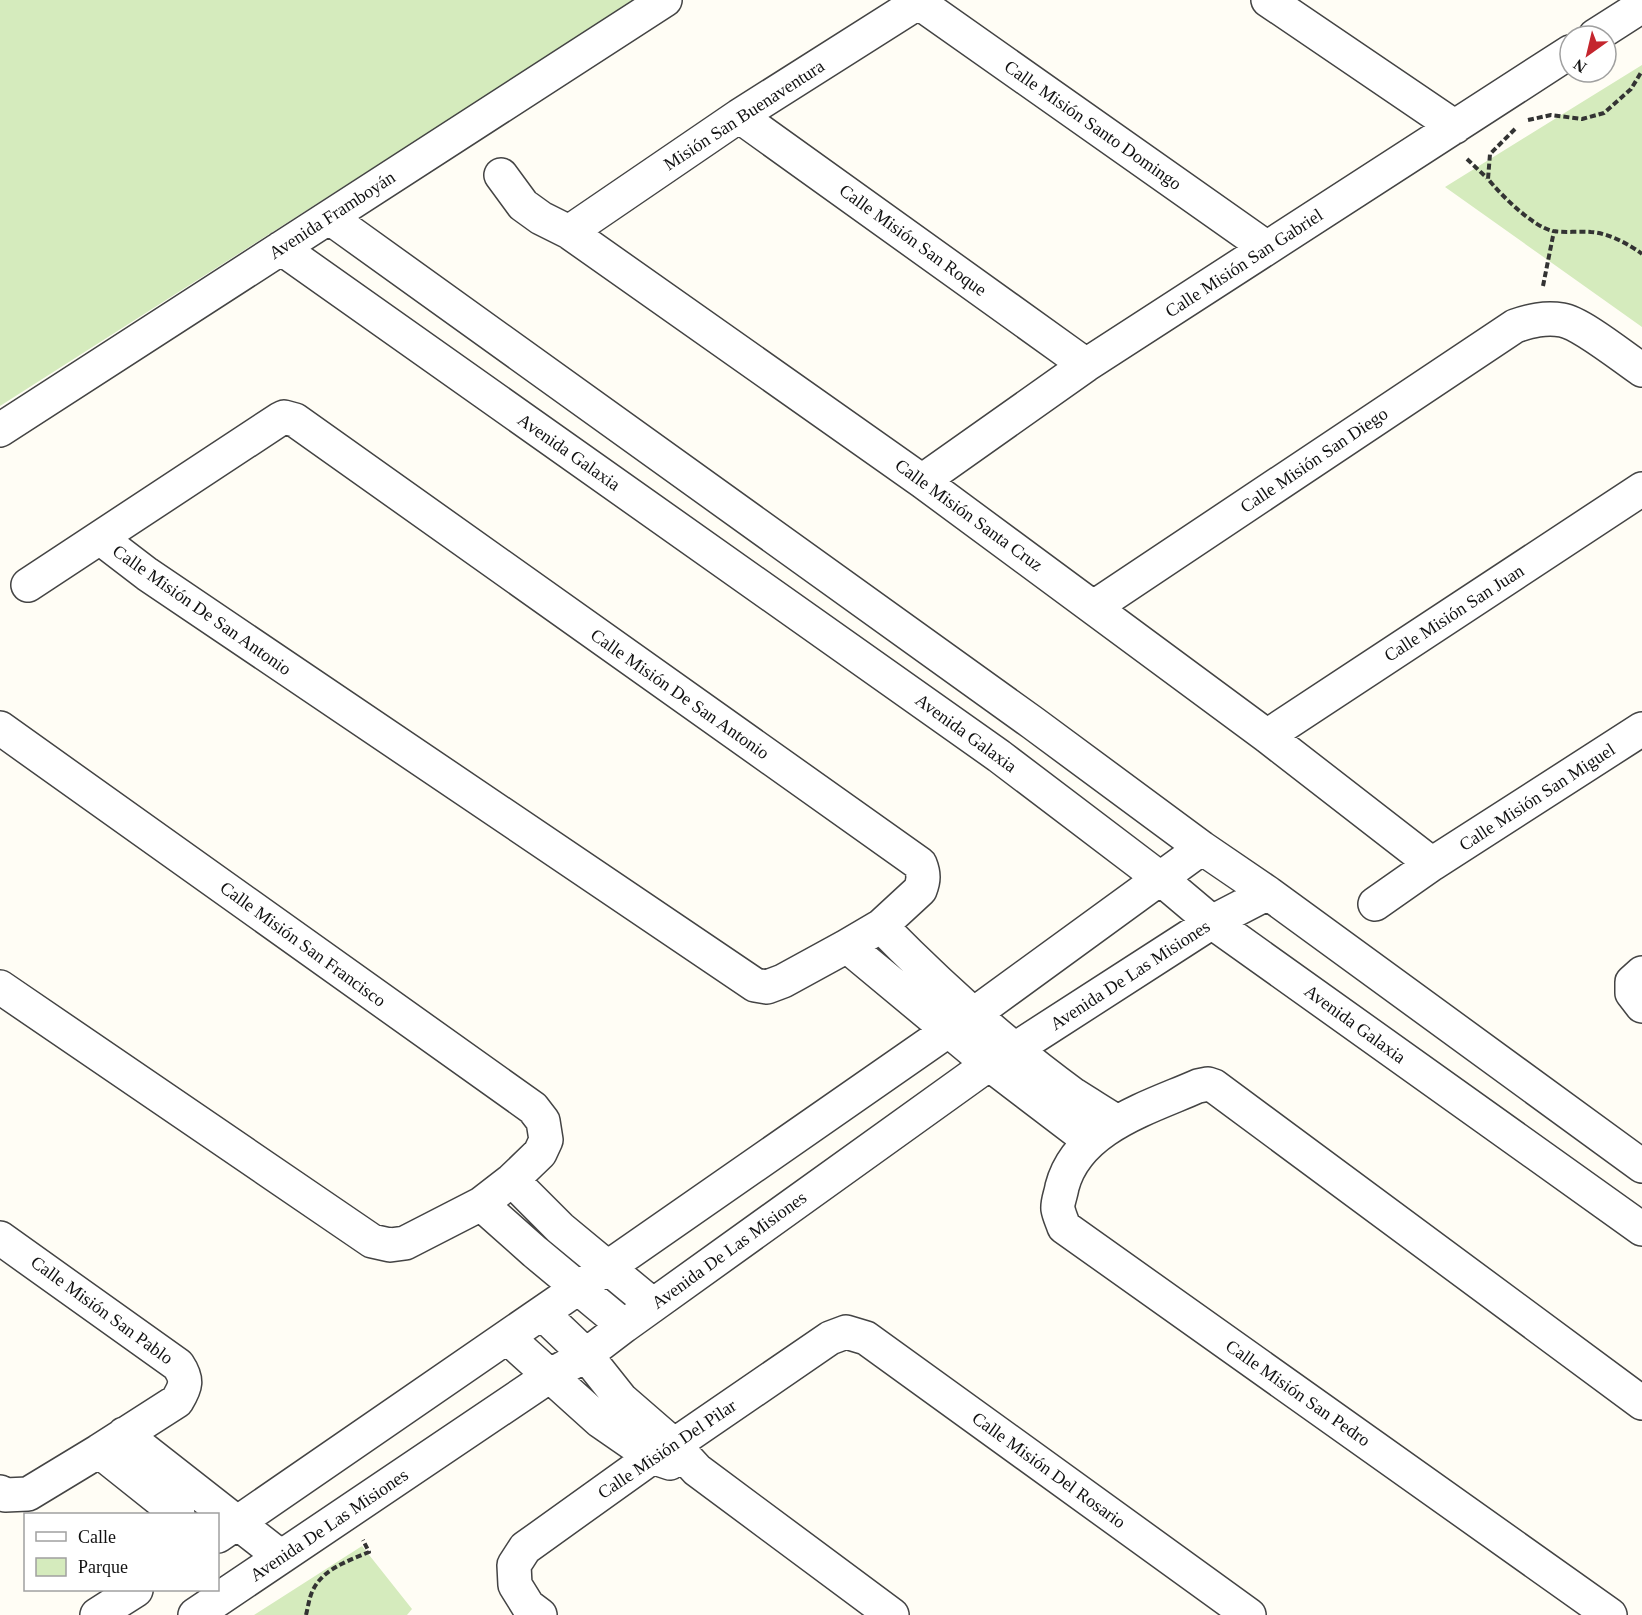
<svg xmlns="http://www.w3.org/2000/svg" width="1642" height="1615" font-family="Georgia,serif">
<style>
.green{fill:#d5ebbd}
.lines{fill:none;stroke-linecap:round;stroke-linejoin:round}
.minor-casing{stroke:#444;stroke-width:36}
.path{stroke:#333;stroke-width:4;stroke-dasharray:6 3;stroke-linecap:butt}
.minor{stroke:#fff;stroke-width:33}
.labels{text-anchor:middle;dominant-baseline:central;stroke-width:6;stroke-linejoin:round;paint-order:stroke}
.street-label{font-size:18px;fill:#111;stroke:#fff}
</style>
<rect width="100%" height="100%" fill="#fffdf5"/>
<path class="green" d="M0,0H636L0,406Z
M1642,65V327L1445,187Z
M362,1546L412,1609L407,1615H254Z"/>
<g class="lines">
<defs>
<path id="minor" d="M1268,0L1455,127
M918,2L1267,248
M1595,36L1642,6
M739,116L1086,365
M501,175L523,205L541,218L569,232L922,481L1267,736L1432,864
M330,218L1033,723L1202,848L1268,893L1642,1166
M569,232L739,116L922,0
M281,248L999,756L1161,879L1212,922L1642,1229
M0,430L665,0
M922,481L1086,365L1570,52
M28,585L280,419L284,417L295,420L920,864C924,874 924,880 920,890L881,926L847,946L783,981L767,987L755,985L147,574L100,538
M1094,607L1515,326C1530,321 1545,317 1562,320C1581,323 1624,358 1642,370
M0,728L533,1108L543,1121L546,1140L540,1153L512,1180L481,1204L405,1243L390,1245L372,1241L0,987
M1267,736L1642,489
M1375,904L1432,864L1642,729
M881,926C941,987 1005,1045 1074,1095C1088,1104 1103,1113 1117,1122
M847,946L989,1064L1090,1141
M1642,973L1632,982V993L1642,1006
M512,1180L560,1228L653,1305
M481,1204L535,1252L624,1326
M0,1238L178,1365C188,1380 186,1386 177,1401L99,1451L28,1494L5,1495L0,1492
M542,1313L586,1355L621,1399L674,1445L697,1470L892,1615
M507,1337L600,1421L652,1457L670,1463
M124,1434L281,1557
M99,1451L178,1514
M218,1536L578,1288L949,1030L974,1014L1202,848
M97,1615L136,1590
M195,1615L551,1375L586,1355L624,1326L989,1064L1015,1049L1212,922L1268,893
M540,1615L528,1606L515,1585L514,1565L525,1548L652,1457L674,1445L830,1338L846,1332L866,1338L1249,1615
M1610,1615L1064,1227C1062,1221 1059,1215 1058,1209C1057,1203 1061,1194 1062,1187C1077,1128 1148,1108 1198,1086L1208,1084L1214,1086L1642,1403"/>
</defs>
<use href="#minor" class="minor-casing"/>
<path class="path" d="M1528,120L1551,115L1582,119L1604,113L1631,89L1642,71
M1515,129L1490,154L1488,179C1501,195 1533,227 1553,231C1565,233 1579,231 1591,232C1608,233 1629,244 1642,254
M1467,159L1487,178
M1543,286L1554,231
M306,1615C308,1607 309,1599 312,1592C322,1569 348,1561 369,1552L363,1540"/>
<use href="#minor" class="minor"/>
</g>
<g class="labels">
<g class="street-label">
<text transform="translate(744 115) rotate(-33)">Misión San Buenaventura</text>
<text transform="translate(1093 125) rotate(35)">Calle Misión Santo Domingo</text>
<text transform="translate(332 215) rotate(-33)">Avenida Framboyán</text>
<text transform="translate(913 240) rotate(36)">Calle Misión San Roque</text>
<text transform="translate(1244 263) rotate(-33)">Calle Misión San Gabriel</text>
<text transform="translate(569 452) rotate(35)">Avenida Galaxia</text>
<text transform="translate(1314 460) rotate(-34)">Calle Misión San Diego</text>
<text transform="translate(969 515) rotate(36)">Calle Misión Santa Cruz</text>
<text transform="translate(202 610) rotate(35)">Calle Misión De San Antonio</text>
<text transform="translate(1454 613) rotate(-33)">Calle Misión San Juan</text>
<text transform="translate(680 694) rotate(35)">Calle Misión De San Antonio</text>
<text transform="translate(966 733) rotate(36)">Avenida Galaxia</text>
<text transform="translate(1537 797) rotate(-33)">Calle Misión San Miguel</text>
<text transform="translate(303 944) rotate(36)">Calle Misión San Francisco</text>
<text transform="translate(1130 975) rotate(-33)">Avenida De Las Misiones</text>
<text transform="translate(1355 1024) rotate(36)">Avenida Galaxia</text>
<text transform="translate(729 1250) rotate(-36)">Avenida De Las Misiones</text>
<text transform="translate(102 1310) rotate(36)">Calle Misión San Pablo</text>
<text transform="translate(1298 1393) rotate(35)">Calle Misión San Pedro</text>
<text transform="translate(667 1449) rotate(-34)">Calle Misión Del Pilar</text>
<text transform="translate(1049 1470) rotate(36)">Calle Misión Del Rosario</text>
<text transform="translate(329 1525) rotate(-34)">Avenida De Las Misiones</text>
</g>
</g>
<rect x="24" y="1513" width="195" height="78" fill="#ffffff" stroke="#a0a0a0" stroke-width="1.5"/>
<rect x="36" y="1532" width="30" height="9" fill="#ffffff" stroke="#a0a0a0" stroke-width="1.5"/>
<text x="78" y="1543" font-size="18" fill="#111111">Calle</text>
<rect x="36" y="1558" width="30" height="18" fill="#d5ebbd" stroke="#a0a0a0" stroke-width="1.5"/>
<text x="78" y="1573" font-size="18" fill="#111111">Parque</text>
<g transform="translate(1588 54) rotate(214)"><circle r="28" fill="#ffffff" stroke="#a0a0a0" stroke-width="1.5"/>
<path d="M0-4.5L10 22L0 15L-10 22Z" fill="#c4262e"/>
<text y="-9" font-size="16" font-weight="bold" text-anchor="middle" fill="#111111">N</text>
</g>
</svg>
